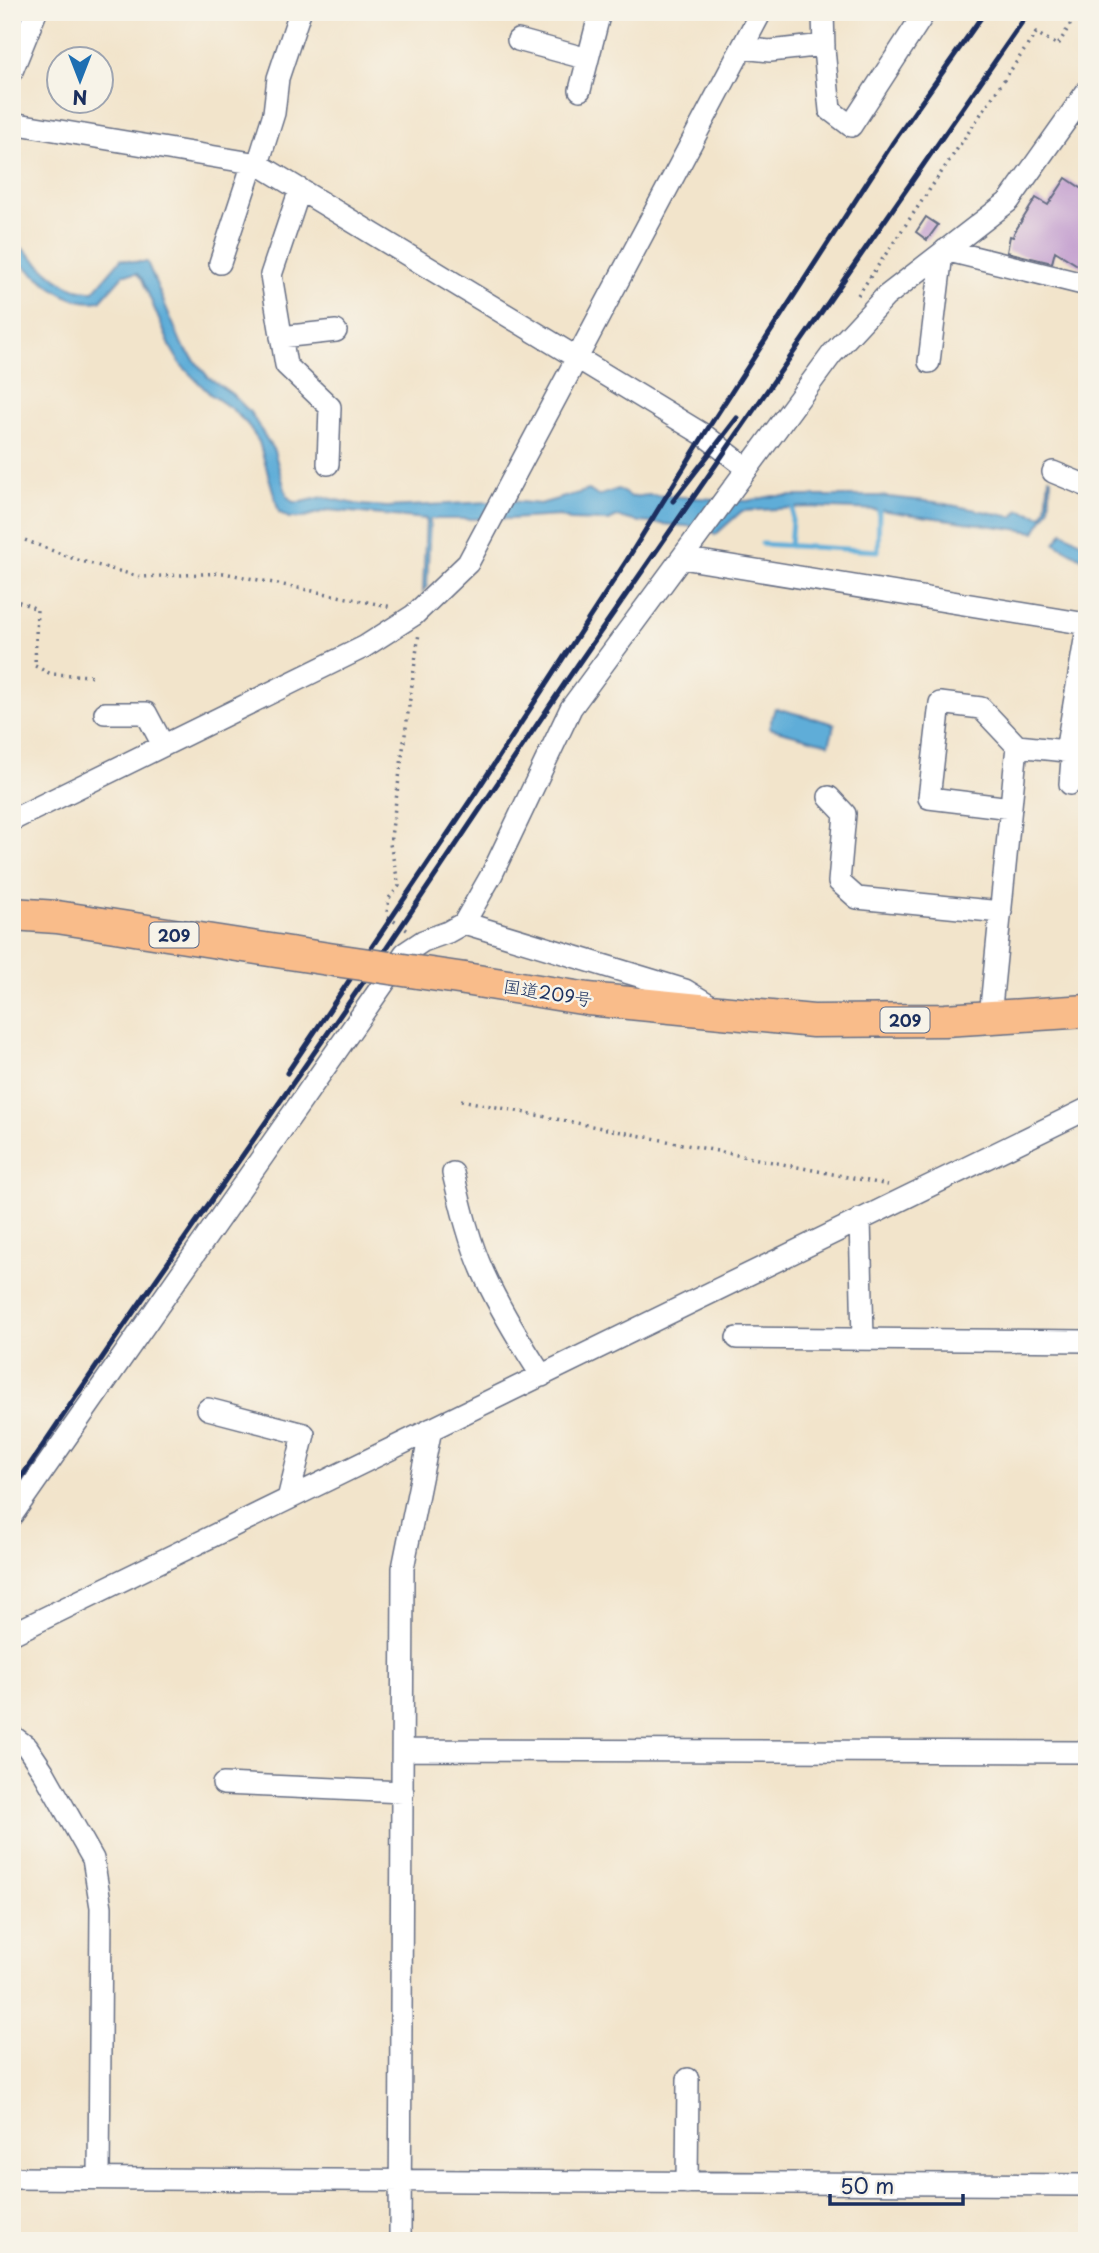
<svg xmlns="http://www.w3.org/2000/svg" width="1099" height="2253" font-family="'Playpen Sans','Klee One',sans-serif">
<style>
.water{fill:#5fadd8;stroke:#3d6e9b;stroke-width:2}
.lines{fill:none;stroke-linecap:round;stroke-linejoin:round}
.stream{stroke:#5fadd8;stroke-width:5}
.building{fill:#c39fcf}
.minor-casing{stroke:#666e84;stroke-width:24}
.highway-casing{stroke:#666e84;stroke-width:35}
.path{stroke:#666e84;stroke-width:3.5;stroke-dasharray:2 5;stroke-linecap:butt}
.minor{stroke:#fff;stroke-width:21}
.highway{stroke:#f9bc8a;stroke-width:32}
.rail{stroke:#1b2f5e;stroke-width:5}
.highway-bridge-casing{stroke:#666e84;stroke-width:35;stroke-linecap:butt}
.highway-bridge{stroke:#f9bc8a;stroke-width:32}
.labels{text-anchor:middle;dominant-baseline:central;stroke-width:5;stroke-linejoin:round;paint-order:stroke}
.shield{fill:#f7f3e8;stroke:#5d6a87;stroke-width:2}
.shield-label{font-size:16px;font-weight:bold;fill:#1b2f5e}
.street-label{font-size:18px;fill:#1b2f5e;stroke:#f7f3e8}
</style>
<rect width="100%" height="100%" fill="#f7f3e8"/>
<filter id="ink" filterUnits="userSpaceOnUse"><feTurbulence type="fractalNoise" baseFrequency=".0143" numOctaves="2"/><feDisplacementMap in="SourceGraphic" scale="14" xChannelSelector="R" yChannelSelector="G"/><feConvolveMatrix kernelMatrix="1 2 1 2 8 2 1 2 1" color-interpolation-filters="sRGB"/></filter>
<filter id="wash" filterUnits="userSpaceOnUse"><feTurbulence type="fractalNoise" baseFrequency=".00686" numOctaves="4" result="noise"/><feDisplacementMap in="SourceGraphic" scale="28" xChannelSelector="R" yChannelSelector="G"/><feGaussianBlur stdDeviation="1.57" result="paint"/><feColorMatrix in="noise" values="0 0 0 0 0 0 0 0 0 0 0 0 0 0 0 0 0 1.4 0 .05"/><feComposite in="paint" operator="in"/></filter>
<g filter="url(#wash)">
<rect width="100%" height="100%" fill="#f2e4cb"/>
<path class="water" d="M22,248C43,266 64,293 94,291L121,259L135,262H147L182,345L208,377L232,394L250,412L274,451L287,496L293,502H302L323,497L360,505L387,507L510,501L540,504L589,490L598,496L618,489L631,497L649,495L747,501L773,496H879L935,502L1013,517L1019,510L1042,516L1046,508L1049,477L1051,478L1049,509L1035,532L879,510L808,507L742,511L715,535L709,528L640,522L617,517L609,521L570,520L560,516L509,519H430L427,586L423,591L426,519L328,510L301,518H289L279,512L259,442L247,424L232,409L210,394L181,365L171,348L142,279L137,274H124L100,301C68,306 48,284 24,266H20L12,275V259Z
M1063,532L1087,546V561L1055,543Z
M775,708L835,724L829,744L769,728Z"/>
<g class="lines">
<path class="stream" d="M762,544L878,551L879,510
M790,546L793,508"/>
</g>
<g id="blocks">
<path class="building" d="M1066,178L1087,192V271L1055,251L1052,263L1007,252L1010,236L1013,237L1014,233L1036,198L1048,205Z
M926,217L938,225L927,240L916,232Z"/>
</g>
</g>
<g filter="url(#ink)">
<use href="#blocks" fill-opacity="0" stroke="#666e84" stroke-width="2"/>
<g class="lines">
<defs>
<path id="minor" d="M823,12L824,49L830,110L851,126L925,12
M518,40L588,59
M742,48L770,51L824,45
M12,71L36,12
M580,90L600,12
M12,123L258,164L704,435L747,468
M258,164L274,113L278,78L300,12
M300,189L271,275L286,365L330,407L328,464
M945,250L1087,285
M220,263L253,163
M281,337L336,331
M929,362L942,253
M1053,472L1087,486
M682,558L1087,624
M105,713H146L163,745
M1070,784L1072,759L1066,751L1087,628
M829,797L845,814L839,882L857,898L1001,912
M1011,808L929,798L940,703L981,708L1017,746
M12,820L364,647L414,615L468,563L761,12
M464,923L685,990L713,1007
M990,1017L1017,746L1066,751
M453,1173C461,1206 469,1241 483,1272C499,1308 520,1342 542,1376
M860,1219L863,1339
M737,1338L1087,1341
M208,1409L304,1434L288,1499
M12,1515L405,953L423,941L448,932L464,923L492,874L571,708L832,354L885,297L1009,201L1087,91
M12,1634L1087,1109
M12,1736L27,1747L43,1771L93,1859L101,1907L99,2178
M404,1750L1087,1752
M223,1784L403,1792
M12,2178L1087,2185
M687,2183L688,2079
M400,2241L403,1568L431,1429"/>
<path id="highway" d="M12,914L57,917L335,960
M465,979L588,999L813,1021L945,1020L1087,1011"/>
</defs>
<use href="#minor" class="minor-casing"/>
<use href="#highway" class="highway-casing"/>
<path class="path" d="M1046,12L1055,18L1060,12
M957,13L958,12
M858,295L1036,33L1058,45L1073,20L1087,27
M12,535L74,559L141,577L224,573L392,607
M12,599L37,609L35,666L51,674L96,676
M407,930L391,919L387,913L389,898L399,886L390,844L419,633
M461,1100L888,1185"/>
<use href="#minor" class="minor"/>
<use href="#highway" class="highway"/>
<path class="rail" d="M673,501L737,418
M287,1073L476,792L627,560L707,430L892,144L985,12
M12,1491L121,1330L380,958L565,683L1029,12"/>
<defs>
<path id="highway-bridge" d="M335,960L465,979"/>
</defs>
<use href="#highway-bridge" class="highway-bridge-casing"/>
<use href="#highway-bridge" class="highway-bridge"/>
</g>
</g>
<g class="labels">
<g class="shield">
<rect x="149.5" y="922.5" width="49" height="25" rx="5"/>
<rect x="880.5" y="1007.5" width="49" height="25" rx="5"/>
</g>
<g class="shield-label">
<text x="174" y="935">209</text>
<text x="905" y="1020">209</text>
</g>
<g class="street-label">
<text transform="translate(548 992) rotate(9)">国道209号</text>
</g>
</g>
<rect width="1099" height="2253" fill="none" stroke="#f7f3e8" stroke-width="42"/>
<g transform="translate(80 80) rotate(180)"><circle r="33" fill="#f7f3e8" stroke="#9fa5b1" stroke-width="2"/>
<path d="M0-5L12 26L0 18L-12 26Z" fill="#1f6fb2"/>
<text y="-10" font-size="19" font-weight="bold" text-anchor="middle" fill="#1b2f5e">N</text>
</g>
<path d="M830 2194v10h133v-10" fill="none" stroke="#1b2f5e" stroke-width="3.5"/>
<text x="840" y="2194" font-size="21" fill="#1b2f5e" stroke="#f7f3e8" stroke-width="5" paint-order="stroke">50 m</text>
</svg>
